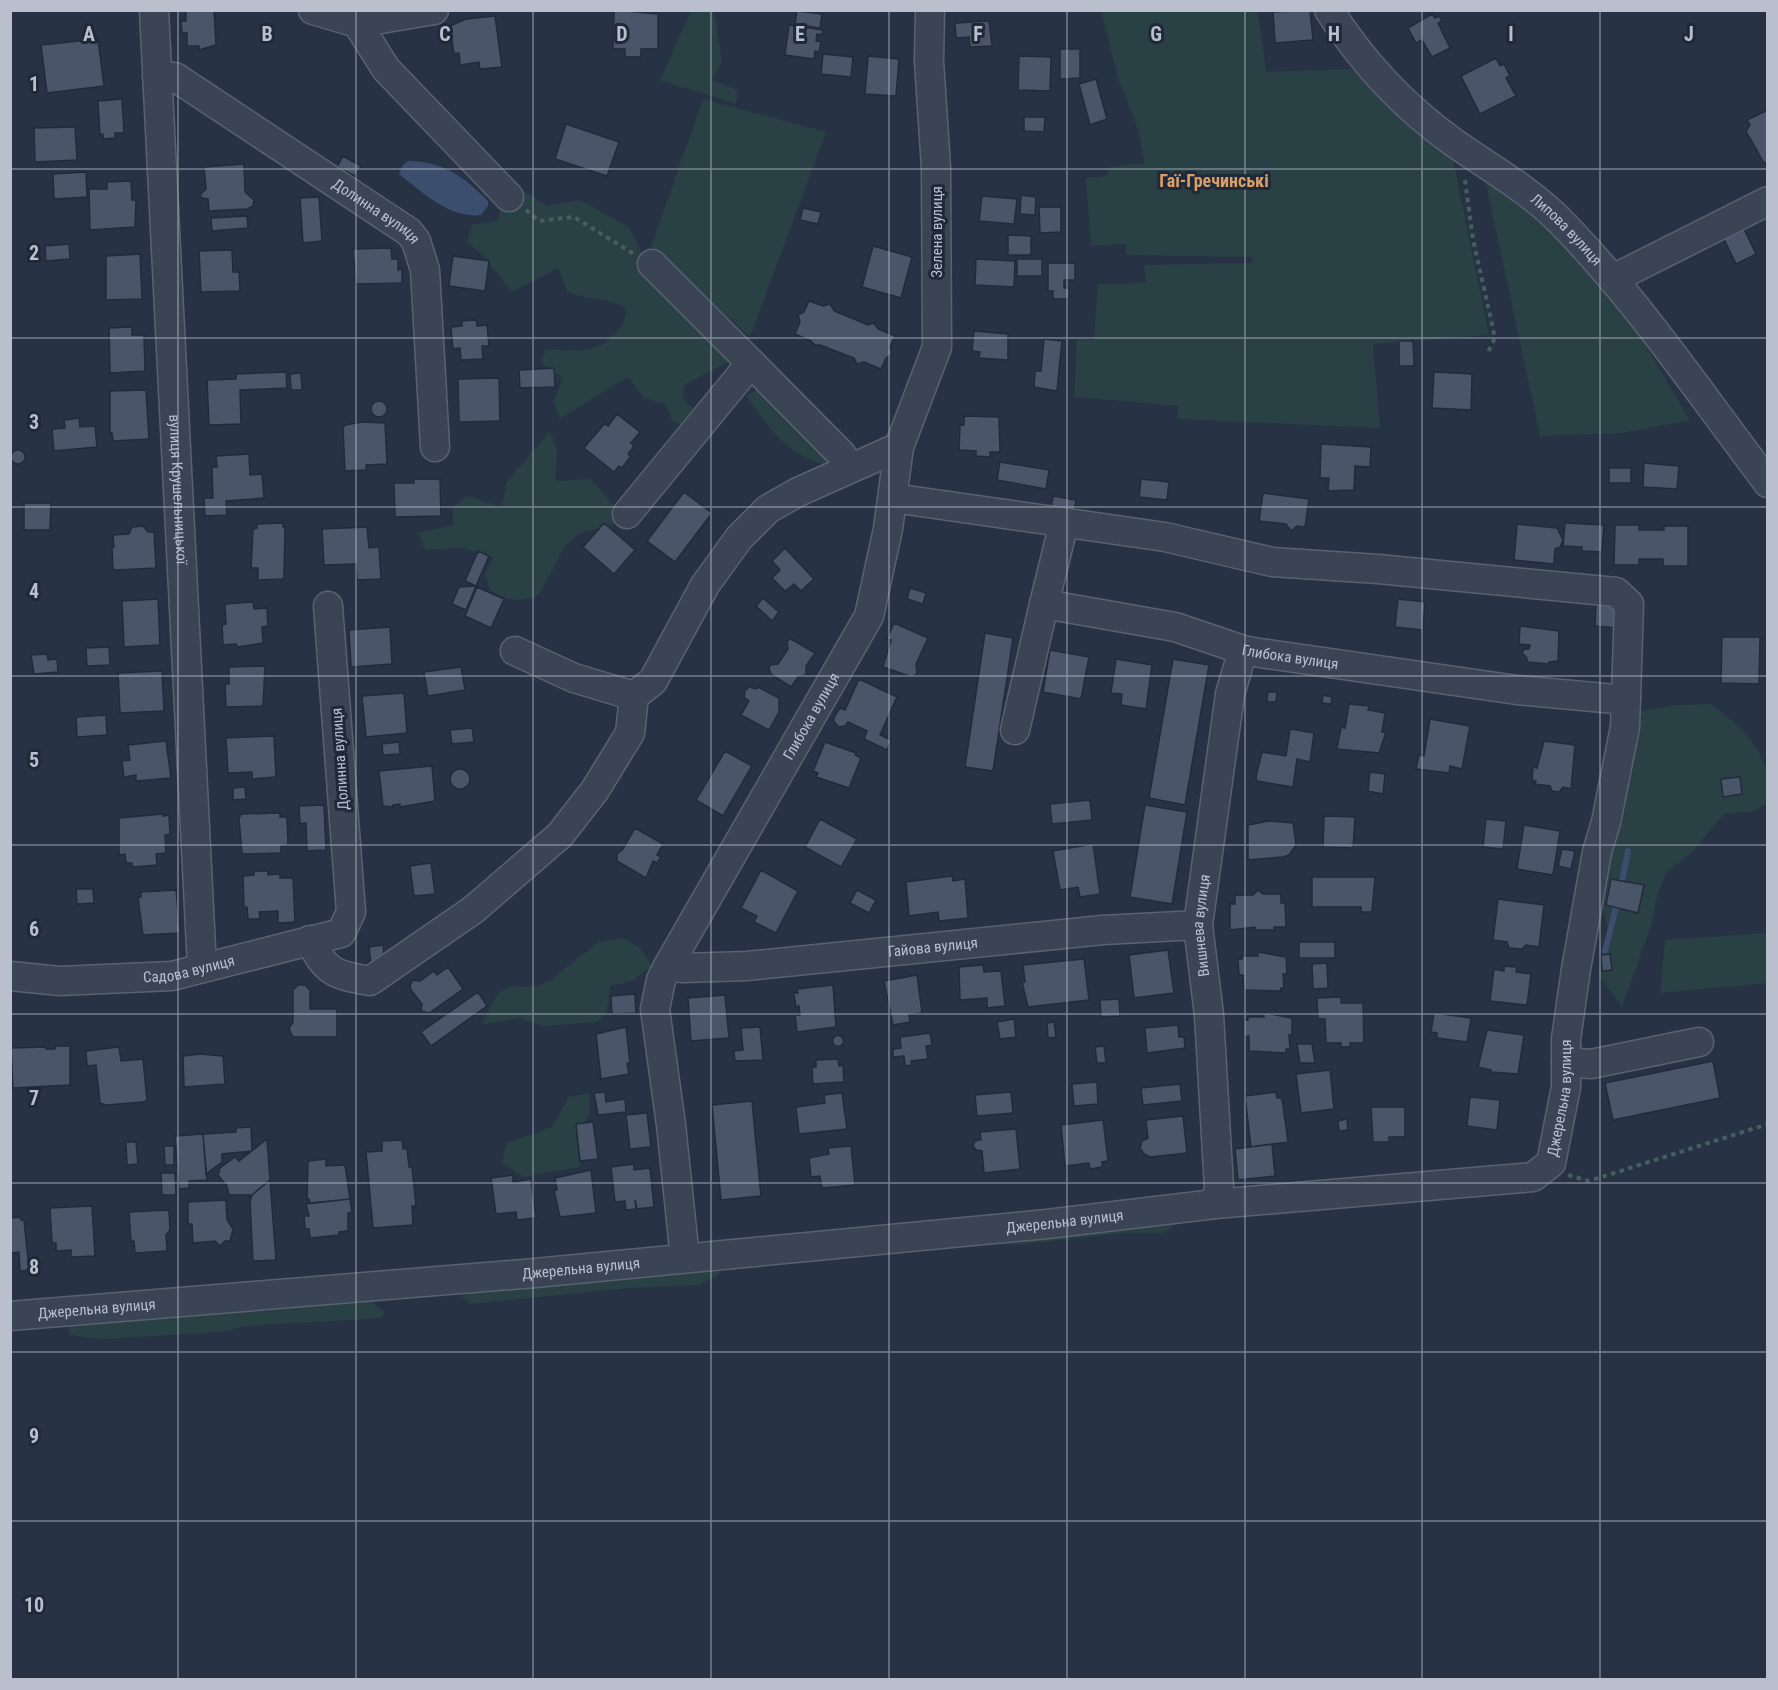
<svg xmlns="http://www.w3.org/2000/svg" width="1778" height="1690" font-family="'Roboto Condensed',sans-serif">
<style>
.green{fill:#294045}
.water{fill:#3c4e6d}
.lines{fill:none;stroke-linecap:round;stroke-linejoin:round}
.stream{stroke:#3c4e6d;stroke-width:6}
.building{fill:#4a556a;stroke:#222b3b;stroke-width:1.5}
.minor-casing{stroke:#5a6271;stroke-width:31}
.path{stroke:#475d61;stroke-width:4;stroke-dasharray:4.5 4.5;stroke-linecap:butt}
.minor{stroke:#3b4454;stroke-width:28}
.grid{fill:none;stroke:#b9bfcd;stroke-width:1.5;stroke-opacity:0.55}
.labels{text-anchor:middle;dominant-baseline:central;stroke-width:6;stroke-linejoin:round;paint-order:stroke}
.street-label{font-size:15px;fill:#b9bfcd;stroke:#202939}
.quarter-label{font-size:18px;font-weight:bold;fill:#da9f67;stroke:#202939}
.grid-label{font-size:20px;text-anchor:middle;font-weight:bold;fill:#b9bfcd;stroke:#202939;stroke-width:6;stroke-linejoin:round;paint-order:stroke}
</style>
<rect width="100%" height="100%" fill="#273244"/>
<path class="green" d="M691,11H714L722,61L712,80L738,90L736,104L660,80Z
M1101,11H1258L1266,72L1360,69L1451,150L1489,335L1373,344L1380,428L1178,419V406L1074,397L1077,339L1094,340L1098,284L1146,283L1144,265L1253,263L1252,257L1126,255V244L1091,246L1086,178L1107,176L1108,167L1144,163L1139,131L1118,78Z
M703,99L826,132L750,337L651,247Z
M1497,182L1525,196L1611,288L1690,420L1623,433L1540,436L1486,184Z
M515,185L547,206L580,200L629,227L642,254L674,277L731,361L684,385L683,398L695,411L684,426L673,421L665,404L644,398L628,377L559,419L554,401L563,378L541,363L546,349C575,351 601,355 619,329C625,320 627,317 625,307C605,298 587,300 567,291L558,268L512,292L482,254L467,242L472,225L498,221L502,199Z
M765,384L834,448L827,465C788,457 768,426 746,396Z
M550,431L557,451L555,481L591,479L621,513L615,524L578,534L565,546L539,595C520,602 508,602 490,590L485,573L494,557L462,548L425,550L418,533L453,525V507L467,496L502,507L507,482Z
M1711,704C1743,727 1778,760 1766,804L1752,812L1725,813L1693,851L1666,873L1657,895L1652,923L1622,1007L1598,974L1608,929L1597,884L1638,712L1674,705Z
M1767,933V983L1660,993L1665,940Z
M624,938L641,949L652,966L632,981L610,986L607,1011L598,1022L542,1026L520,1018L486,1024L483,1022L496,996L510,986L535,987L551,980L598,942Z
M589,1093V1115L576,1136L580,1167L523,1177L502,1162L507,1143L552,1127L569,1097Z
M1169,1219L1174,1225L1164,1233H1126L1024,1244L976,1245Z
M723,1265L718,1275L700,1285L629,1288L470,1304L462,1296L482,1285Z
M368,1299L384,1312L381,1318L246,1326L222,1332L102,1339L69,1335V1326L91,1320Z"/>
<path class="water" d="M408,161C442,161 465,177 488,201V206L481,215C450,219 422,192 399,174L403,165Z"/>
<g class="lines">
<path class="stream" d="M1622,881L1628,851
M1605,951L1616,907"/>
</g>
<path class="building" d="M180,10H214L216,45L199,50V46H187V33H182L181,21H186V12Z
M614,10L658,14V49H641V57H625V49H613Z
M1310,10L1313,40L1275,43L1273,12Z
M797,11L822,14L820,28L795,24Z
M1432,14L1435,18L1439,16L1442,21L1438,23L1450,48L1432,57L1422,40L1416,43L1408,28Z
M495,16L502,67L480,69L479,62L460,65L459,53L454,54L450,26L466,19Z
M989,21L992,46L970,47L969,37L956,38L955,23Z
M789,25L823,30L822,35L817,34L816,41L821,42L819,52L815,51L814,59L785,55Z
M98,39L104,86L47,93L41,45Z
M1060,49H1080V78L1060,79Z
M823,54L853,57L851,77L821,74Z
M868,56L899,59L896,96L865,94Z
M1019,56L1051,57L1050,91L1018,90Z
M1496,58L1500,66L1504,64L1510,76L1506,78L1516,96L1480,114L1461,76Z
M1096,79L1107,119L1090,125L1079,84Z
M122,99L124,133H115V138L103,139V134L100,135L98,101Z
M1768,110V161L1764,163L1746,131L1750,125L1747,120Z
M1024,117H1045L1044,132L1024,131Z
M566,124L619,142L607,176L555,159Z
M75,127L77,160L35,162L34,128Z
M343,156L361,166L355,176L337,167Z
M244,164L245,192L254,200L253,206L247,209L209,211L208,199L202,198L200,195L206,189L204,167Z
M86,172L87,197L54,199L53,174Z
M131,181L132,200H136L135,227L90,230L89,189H107V182Z
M1021,195L1036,197L1035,215L1020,214Z
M982,196L1017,199L1014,224L979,221Z
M319,197L322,241L303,243L300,198Z
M1039,207H1061V232L1040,233Z
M803,208L821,212L818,224L800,220Z
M247,216L248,228L212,231L211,218Z
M1744,229L1756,254L1736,264L1724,239Z
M1008,235L1031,236V255H1008Z
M69,244L70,259L46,261L45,246Z
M873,246L912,257L901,298L862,287Z
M391,248L392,259H398V270L402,269V283L356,284L353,249Z
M232,250L233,272H239L240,291L201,292L199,251Z
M140,254L142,299L106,300V256Z
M453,256L489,261L485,291L449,286Z
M976,259L1015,261L1014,287L975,285Z
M1017,259H1042V276H1017Z
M1048,263H1075V280H1064V288H1069V299H1053V291H1048Z
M809,301L823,306L830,304L834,311L868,325L874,323L878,329L895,336L890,347L892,354L886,358L881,369L864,362L857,364L854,358L820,345H815L811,341L795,334L800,322L798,315L804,312Z
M476,320L477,326L487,325L489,346H482L483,359L461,360L460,348L453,349L451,327L462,326V321Z
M132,327V335H144L145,371L110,373L109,328Z
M974,331L1008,334V360L979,358L980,352L972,351Z
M1044,339L1062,341L1057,391L1034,387L1035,371H1041Z
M1399,341H1413L1414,366H1399Z
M554,368L555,387L520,388L519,370Z
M286,372L287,388L240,390L241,424L209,425L207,380L236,379V374Z
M1434,372L1472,374L1471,410L1432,408Z
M301,373L302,390H291L290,374Z
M499,378L500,421L459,422L458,379Z
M146,390L149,439L113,441L112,433H110V391Z
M371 409a8 8 0 1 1 16 0a8 8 0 1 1-16 0Z
M617,414L640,432L631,443L634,446L628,454L631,456L622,468L619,466L614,472L584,448L605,423L608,426Z
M964,416L999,417L1000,452H990V457L976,456V451L959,450L960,425H964Z
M79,418L80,427L95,426L97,447L54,451L52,429L65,428L64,420Z
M362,422L385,423L387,464L366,465V470L345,471L343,428L345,425Z
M1321,444L1371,447L1370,467L1355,466L1354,490L1328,491L1329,478H1320Z
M11 457a7 7 0 1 1 14 0a7 7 0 1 1-14 0Z
M249,454L250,475L262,474L264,498L226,501L227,515L205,516L204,498H213L212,467H217L216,456Z
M1000,462L1049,470L1046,489L997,480Z
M1644,463L1679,466L1677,489L1643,487Z
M1609,468H1631V483H1609Z
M414,479H440L441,516L395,517L394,483H414Z
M1141,479L1169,482L1167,500L1139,497Z
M684,492L712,513L675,562L647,541Z
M1263,493L1309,499L1305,527L1297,526L1291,531L1286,524L1259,521Z
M1053,496L1076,500L1074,512L1051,509Z
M24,503H51L50,530H24Z
M283,523V527H285L284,579L258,580V568H251L253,529L257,528V524Z
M604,523L635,550L614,574L583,547Z
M1565,523L1604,525L1602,552L1582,551V547L1563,546Z
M1517,524L1557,528L1563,540L1560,547L1555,549L1554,564L1514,560Z
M1615,525H1639V530H1664V526H1688V566H1663V559H1639V565H1614Z
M143,526L148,532H154L156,568L116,570L113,569L112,547H114L113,535L129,534L132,527Z
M367,527L369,548L379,547L381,579L357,580L356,564L324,565L322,529Z
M785,548L814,579L801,591L794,584L785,591L772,578L780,570L772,561Z
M478,551L489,556L476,586L465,581Z
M476,586L466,610L452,604L459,587Z
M477,587L504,599L491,628L465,616Z
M910,588L926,593L923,604L907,599Z
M763,598L779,612L772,621L756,606Z
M158,599L160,645L124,647L122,601Z
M1398,599L1425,602L1423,630L1395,627Z
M253,602L254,609L267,608L268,626L262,627L263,643L238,647L236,644L223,645L222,625L226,624L225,604Z
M1596,604L1619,605L1618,628L1595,626Z
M894,623L928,638L916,664L917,674L912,677L883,667L891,640L887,639Z
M1520,626L1559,631L1558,661L1549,662V664L1527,662V658L1522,653L1524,649H1529L1530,645L1519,644Z
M390,627L392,664L351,667L349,630Z
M985,633L1013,638L993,771L965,767Z
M1722,637H1760L1759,684L1721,683Z
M791,639L815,653L806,666V675L798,677L791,687L771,674L769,669L770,665L778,664L788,649L787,641Z
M109,647L110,665L87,666L86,648Z
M1050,650L1089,657L1081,699L1043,692Z
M47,654L48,660L57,659L58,672L34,674L31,655Z
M1116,659L1152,665L1146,709L1121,705L1122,694L1111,693Z
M1173,659L1209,665L1185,805L1149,798Z
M265,666L263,706L226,707L225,684H229V667Z
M461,667L465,690L428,696L424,672Z
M162,671L164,711L120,713L118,673Z
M859,679L897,697L880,735L891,740L887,750L864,739L867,731L848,722L845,726L839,727L834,722V717L840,708L845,710Z
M749,687L756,689L758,687L779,698V712L769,730L741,715L749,701L744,697L745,691Z
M1268,692H1277L1276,702H1267Z
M404,693L407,733L366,737L362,696Z
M1323,695L1332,697L1331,704L1322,703Z
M1349,704L1369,706L1368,710L1385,713L1382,732H1386L1379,753L1337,749L1341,727L1345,728Z
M106,715L107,735L77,737L76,717Z
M1430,719L1470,726L1462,769L1450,766L1449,773L1416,769L1419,755L1424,756Z
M472,728L474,742L452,744L450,730Z
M1290,729L1314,733L1310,762L1297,759L1293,787L1257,781L1256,777L1262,752L1286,756Z
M274,736L276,777L252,779V772L228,773L226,738Z
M166,741L171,778L136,781V775L124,777L122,761L130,760L128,745Z
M1544,741L1575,745L1571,789L1563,787L1559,792L1552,791L1550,786L1535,784L1536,781L1532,780L1533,767L1537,768Z
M399,742L400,754L383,755L382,744Z
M825,742L856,753L855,755L861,758L849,788L816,777L818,773L813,771Z
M725,751L752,766L723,816L696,800Z
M432,766L435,801L400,807V804L393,805V807L383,806L379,771Z
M450 779a10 10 0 1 1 20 0a10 10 0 1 1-20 0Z
M1370,772L1385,774L1383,794L1368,791Z
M1740,777L1742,794L1723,797L1721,779Z
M245,787L246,799L233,800V788Z
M1090,800L1092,820L1052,824L1050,804Z
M324,805L326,850L307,851L306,823L300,824L299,806Z
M1145,805L1187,812L1172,904L1130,897Z
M280,813V817H287L288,845L281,846V853L242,854L239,819L241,814Z
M163,814V816L169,815L170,834L165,835L166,853L156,854L157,865L132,867V863H126L125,854L119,855V818Z
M1324,816L1355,817L1353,848L1323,847Z
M820,819L857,839L841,867L805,847Z
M1486,819L1506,821L1503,849L1483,847Z
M1269,821L1293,823L1296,845L1289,855L1283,857L1248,860V825Z
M1524,825L1560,831L1553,875L1517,869Z
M635,828L663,844L657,855L661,857L657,863L653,861L646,878L617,861V854L623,849Z
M1093,844L1100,894L1080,897L1078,887L1060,890L1053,851Z
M1562,849L1575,851L1571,869L1558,866Z
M431,863L435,894L414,896L410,866Z
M761,870L798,891L776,933L754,922L757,916L741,908Z
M254,871H268V875L280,874V878H293L295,922L278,923V911L259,912L260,919H248L247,907L244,908L243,876L254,875Z
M952,876L953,881L965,879L968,918L939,921L938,912L909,916L906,882Z
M1312,877H1375L1372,912H1361V907H1312Z
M1611,879L1644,885L1638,913L1606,905Z
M76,889H93L94,903L77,904Z
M176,890L180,933L143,935L138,897H141V892Z
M857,890L876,900L869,913L850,903Z
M1258,890L1263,894H1281V903H1285L1286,927H1274L1275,930H1255V927L1230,930V904H1235V895H1253Z
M1498,899L1544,905L1539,947L1526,945L1522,949L1509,948L1507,942L1493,940Z
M1299,942H1335V958H1299Z
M383,945L384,956L371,965L369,947Z
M1168,950L1174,993L1134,998L1129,955Z
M1258,952L1286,957L1287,974H1283L1284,988H1281V991L1244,990L1243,975H1239L1238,959H1242V956H1258Z
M1610,954L1612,970L1602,971L1601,955Z
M1084,959L1089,1000L1028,1007L1022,982H1025L1023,965Z
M1327,963L1328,988L1313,989L1312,964Z
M983,965L984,972L1001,971L1005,1006L987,1008V998L960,1000L959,967Z
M1504,966L1517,967L1516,972L1531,974L1527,1005L1490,1001L1494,969L1504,971Z
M448,967L463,989L429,1013L421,1011L422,1004L411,990L410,985L413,980L420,981L434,971L437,975Z
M917,975L922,1013L909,1015L910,1022L893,1025L884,981Z
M298,985H305L310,990V1009H337V1037H293L289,1029L293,1022V990Z
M833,985L836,1027L797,1032L795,1015H800L799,1006L796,1007L794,993H798L797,989Z
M478,992L487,1006L431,1046L421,1032Z
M635,994L636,1013L612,1014L611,996Z
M725,995L729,1038L691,1041L688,998Z
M1341,997V1003H1363L1364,1043H1350V1047H1341V1043H1326L1325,1019H1318L1317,998Z
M1119,999L1120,1016L1101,1017L1100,1000Z
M1264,1013L1292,1018V1035H1289L1290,1049H1286V1053L1249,1051V1036L1244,1037V1020H1248V1017H1264Z
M1434,1013L1471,1018L1467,1042L1437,1038V1033L1431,1032Z
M1014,1019L1016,1037L1000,1039L997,1022Z
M1054,1022L1056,1037L1048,1038L1047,1023Z
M1178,1025L1179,1037H1184L1185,1048L1147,1053L1145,1028Z
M626,1027L630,1063H627L629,1074L601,1079L596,1034Z
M760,1027L763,1060L735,1061L734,1051L743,1050L741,1028Z
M1487,1030L1524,1035L1518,1074L1491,1072V1070L1478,1067Z
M930,1033L932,1045L926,1046L928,1059L911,1061L912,1065L905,1066L904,1056L893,1057V1049L901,1048L900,1037Z
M832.5 1041a5.5 5.5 0 1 1 11 0a5.5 5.5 0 1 1-11 0Z
M1297,1044H1312L1315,1063H1300Z
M55,1046H70V1085L13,1088L11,1048L45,1047L46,1049H55Z
M1104,1046L1106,1063H1097L1095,1047Z
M119,1047L121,1061L143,1059L147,1100L144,1102L106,1105L100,1103L96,1065L87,1066L86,1051Z
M200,1054L223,1056L225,1084L184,1087L183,1056Z
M838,1059L839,1066L843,1065L844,1082L813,1084L812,1068L816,1067V1060Z
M1713,1061L1720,1098L1613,1120L1605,1083Z
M1330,1070L1334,1109L1301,1113L1296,1074Z
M1097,1082L1098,1104L1074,1106L1072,1084Z
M1180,1084L1182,1101L1143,1105L1141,1088Z
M605,1092L606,1102L625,1099L626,1112L598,1115L594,1093Z
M1011,1092L1013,1113L977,1116L975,1095Z
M1276,1092L1277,1098H1282L1288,1142L1251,1147L1245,1096Z
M842,1093L847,1129L799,1134L796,1107L825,1103L824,1095Z
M1470,1097L1500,1100L1497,1130L1467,1126Z
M752,1101L761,1196L721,1200L712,1105Z
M1371,1107H1405V1137H1389V1142H1373Z
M647,1113L651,1147L630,1149L626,1115Z
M1183,1116L1187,1153L1150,1157L1144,1154L1140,1148L1142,1141L1148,1138L1146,1120Z
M1347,1119L1348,1130L1339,1131L1338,1121Z
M1103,1120L1108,1161L1102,1162V1167L1090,1169L1089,1163L1065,1166L1061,1125Z
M593,1122L598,1159L580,1161L576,1124Z
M251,1127L252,1151L222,1154V1162L206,1174L203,1134L236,1132V1128Z
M1016,1129L1020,1169L984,1173L982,1151L976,1150L973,1146L975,1141L981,1140L980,1132Z
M203,1134L207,1180L189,1181V1188L179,1189L175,1136Z
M267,1139L270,1180L252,1195H229L227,1186L218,1175L220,1168L235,1157L239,1161Z
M402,1140L403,1149H407L409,1167H412L416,1206H412L413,1225L373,1228L366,1152L382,1151V1141Z
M126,1142H136L138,1164L127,1165Z
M1272,1144L1275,1176L1238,1180L1235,1149Z
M164,1146H174V1165H165Z
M851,1146L855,1185L822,1188L820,1176L811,1177L809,1158L829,1154L828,1148Z
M326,1159V1166L345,1165L350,1199L310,1203L309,1199H307L308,1161Z
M634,1164V1170L650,1168L654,1207L637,1209L635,1200L636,1209L626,1210L625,1201L615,1202L611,1167Z
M591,1170L596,1213L560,1217L554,1190H557L555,1178Z
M161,1173H175L176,1195H162Z
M513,1175V1182L531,1179L536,1218L517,1220L516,1212L496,1214L491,1178Z
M270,1180L276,1260L253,1261L250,1202L252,1195Z
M350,1199L352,1212L348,1213V1231L339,1232V1235L310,1238L309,1229H305L304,1216H309L306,1204Z
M226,1200L227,1220L233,1229L230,1241H225L220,1246L215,1241L193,1243L192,1224H188V1202Z
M92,1206L95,1256L71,1257V1250L56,1251V1243H52L50,1208Z
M169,1210L170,1230L166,1235L167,1251L135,1253L134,1241H131L129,1212Z
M20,1217L21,1220H24L29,1270L20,1271L19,1252L11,1253L10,1258V1218Z"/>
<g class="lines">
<defs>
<g id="minor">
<path id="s1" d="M154,10L202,968"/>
<path d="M313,10L357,23L434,10"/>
<path id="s2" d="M1329,10C1362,62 1403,106 1453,142C1491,169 1530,190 1562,223C1639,302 1701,395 1768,483"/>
<path d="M357,23L386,69L509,197"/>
<path id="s3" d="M157,77H175L409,232L416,241L425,270L435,447"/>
<path d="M652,264L751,363"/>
<path d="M1613,279L1768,201"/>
<path d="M627,514L751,363L842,455L850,468"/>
<path id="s4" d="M1064,523L1044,604L1175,627L1243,650L1260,653L1517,690L1626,700"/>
<path d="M515,651L574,678L634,696L653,681L705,585L739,538L768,509L798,492L899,447"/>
<path d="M1015,730L1044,604"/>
<path d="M310,940C326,973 335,975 370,981L473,910L560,835L595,790L630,733L634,696"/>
<path id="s5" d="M668,966L684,968L747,966L1103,930L1198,925"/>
<path id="s6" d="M10,976L60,981L172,976L341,933L351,912L328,606"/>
<path d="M1566,1062L1591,1064L1699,1042"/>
<path id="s7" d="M1215,1204L1219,1188L1209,1015L1198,925L1230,694L1243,650"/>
<path id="s8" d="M685,1258L671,1125L655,1009L661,980L668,966L869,616L888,529L899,447L937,347L936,168L929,61L930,10"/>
<path id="s9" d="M10,1316L535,1273L1047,1224L1215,1204L1533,1177L1551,1163L1566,1087V1039L1576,969L1597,852L1606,822L1625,727L1629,604L1616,592L1378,569L1272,562L1165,537L893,498"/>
</g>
</defs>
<use href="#minor" class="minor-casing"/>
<path class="path" d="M1465,180L1473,239L1495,338L1487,354
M526,210L539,221L574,217L634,254
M1568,1175L1589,1181L1768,1124"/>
<use href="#minor" class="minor"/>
</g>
<path class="grid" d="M178,10V1680M356,10V1680M533,10V1680M711,10V1680M889,10V1680M1067,10V1680M1245,10V1680M1422,10V1680M1600,10V1680M10,169H1768M10,338H1768M10,507H1768M10,676H1768M10,845H1768M10,1014H1768M10,1183H1768M10,1352H1768M10,1521H1768"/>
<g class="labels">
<g class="street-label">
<text stroke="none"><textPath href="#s3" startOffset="260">Долинна вулиця</textPath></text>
<text stroke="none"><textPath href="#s2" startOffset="326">Липова вулиця</textPath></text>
<text transform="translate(937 232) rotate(-90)">Зелена вулиця</text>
<text stroke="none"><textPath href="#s1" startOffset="480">вулиця Крушельницької</textPath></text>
<text stroke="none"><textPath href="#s4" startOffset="336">Глибока вулиця</textPath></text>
<text stroke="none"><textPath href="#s8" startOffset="584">Глибока вулиця</textPath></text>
<text transform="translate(340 759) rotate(-94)">Долинна вулиця</text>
<text stroke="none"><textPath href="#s7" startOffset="280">Вишнева вулиця</textPath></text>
<text stroke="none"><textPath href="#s5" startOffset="266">Гайова вулиця</textPath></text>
<text stroke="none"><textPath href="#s6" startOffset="180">Садова вулиця</textPath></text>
<text stroke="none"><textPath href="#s9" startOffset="1618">Джерельна вулиця</textPath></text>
<text stroke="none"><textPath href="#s9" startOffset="1059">Джерельна вулиця</textPath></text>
<text stroke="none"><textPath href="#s9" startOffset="573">Джерельна вулиця</textPath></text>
<text stroke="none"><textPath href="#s9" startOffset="87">Джерельна вулиця</textPath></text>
</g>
<g class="quarter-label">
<text x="1214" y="180">Гаї-Гречинські</text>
</g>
</g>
<g class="grid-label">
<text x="89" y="41">A</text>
<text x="267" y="41">B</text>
<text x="445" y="41">C</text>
<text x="622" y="41">D</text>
<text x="800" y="41">E</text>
<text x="978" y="41">F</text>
<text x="1156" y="41">G</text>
<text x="1334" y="41">H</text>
<text x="1511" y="41">I</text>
<text x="1689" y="41">J</text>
<text x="34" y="91">1</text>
<text x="34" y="260">2</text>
<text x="34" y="429">3</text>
<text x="34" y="598">4</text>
<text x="34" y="767">5</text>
<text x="34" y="936">6</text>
<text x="34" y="1105">7</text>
<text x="34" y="1274">8</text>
<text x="34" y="1443">9</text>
<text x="34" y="1612">10</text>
</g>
<rect width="1778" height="1690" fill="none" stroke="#b9bfcd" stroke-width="24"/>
</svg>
